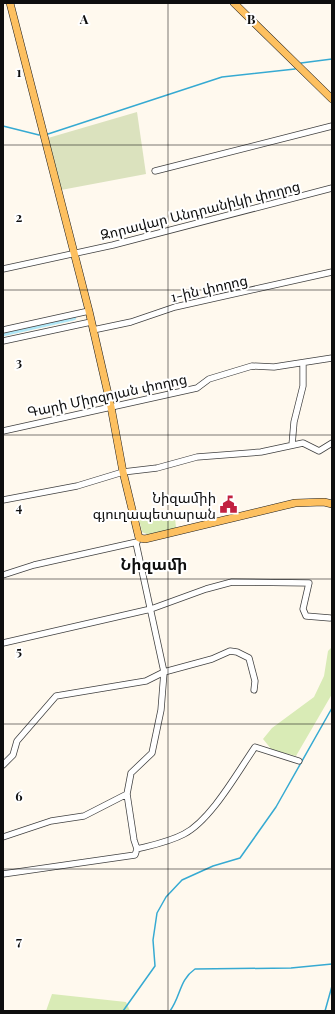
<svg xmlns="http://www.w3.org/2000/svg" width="335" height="1014" font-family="'Playfair Display','Noto Sans Armenian',serif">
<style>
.green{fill:#d9ebb6}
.cemetery{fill:#dbe2be}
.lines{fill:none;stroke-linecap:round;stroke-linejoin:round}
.stream{stroke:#36aad2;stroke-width:1.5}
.canal{stroke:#b1e8f8;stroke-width:4.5}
.minor-casing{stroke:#414141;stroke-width:7}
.major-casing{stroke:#1f1f1f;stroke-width:8}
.minor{stroke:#fff;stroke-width:5.5}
.major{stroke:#fdc060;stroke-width:7}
.grid{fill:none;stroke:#0e0e0e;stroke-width:1;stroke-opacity:0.55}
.labels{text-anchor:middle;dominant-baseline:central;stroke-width:4;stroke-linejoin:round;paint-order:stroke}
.street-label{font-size:14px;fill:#0e0e0e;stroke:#fff}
.poi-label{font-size:14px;fill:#0e0e0e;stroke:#fff;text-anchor:end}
.quarter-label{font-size:16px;font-weight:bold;fill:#0e0e0e;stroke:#fff}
.grid-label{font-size:13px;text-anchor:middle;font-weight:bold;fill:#0e0e0e;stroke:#fff;stroke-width:4;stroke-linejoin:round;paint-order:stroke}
</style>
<rect width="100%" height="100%" fill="#fff9ee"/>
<path class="green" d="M175,517L176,528L149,535L142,532L139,519Z
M332,647V694L296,756L272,750L263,739L272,728L314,697L324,676L328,651Z
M52,994L126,1002L130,1011H46Z"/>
<path class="cemetery" d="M137,112L146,174L61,190L48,138Z"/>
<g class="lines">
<path class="stream" d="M301,63L332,59
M3,126L39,135
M48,134L222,77L295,69
M123,1011L155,966L153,940L157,913L166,897L182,880L213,866L240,858L276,807L332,708
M170,1011C181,996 179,980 195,969L291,968L332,964
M325,1011L332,986"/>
<path class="canal" d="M3,334L74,318"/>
<defs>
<path id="minor" d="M155,171L332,126
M3,269L113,245L332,188
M3,330L89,311
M93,330L131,322L175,307L332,272
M3,341L91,322
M3,431L197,388L209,379L252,366L274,367L332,358
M292,445L294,422L303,386V363
M3,500L77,486L123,472L157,468L197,457L261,452L303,443L319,451L332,443
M3,575L34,565L137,542
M3,643L151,609L206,589L232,582L309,583L303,609L306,616L330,618
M3,765L13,755L17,741L56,696L146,681L164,672L212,659L230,651L237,652L249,658L255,681L254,690
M3,837L51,821L84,816L127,794
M137,849C153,845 169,842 184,834C211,820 237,773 255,747L299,761
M3,874L135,855L137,849L134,840L127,794L131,773L152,753L161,710L164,672L136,543"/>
<path id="major" d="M10,3L89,311L111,407L123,472L139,538L145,539L295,503L324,502L332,504
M234,3L332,99"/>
</defs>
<use href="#minor" class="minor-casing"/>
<use href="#major" class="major-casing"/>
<use href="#minor" class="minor"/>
<use href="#major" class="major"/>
</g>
<path class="grid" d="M168,3V1011M3,145H332M3,290H332M3,435H332M3,579H332M3,724H332M3,869H332"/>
<defs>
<symbol id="civic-bare" viewBox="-9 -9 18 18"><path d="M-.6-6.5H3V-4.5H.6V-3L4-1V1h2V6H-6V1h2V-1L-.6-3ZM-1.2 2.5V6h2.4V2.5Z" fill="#c22140" stroke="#fff" stroke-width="2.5" paint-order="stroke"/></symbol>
</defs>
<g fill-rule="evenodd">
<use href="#civic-bare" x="216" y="492" width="25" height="25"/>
</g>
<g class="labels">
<g class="street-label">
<text transform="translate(200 210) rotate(-14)">Զորավար Անդրանիկի փողոց</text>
<text transform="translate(209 288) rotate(-13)">1-ին փողոց</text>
<text transform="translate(107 395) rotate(-12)">Գարի Միրզոյան փողոց</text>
</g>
<g class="poi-label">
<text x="216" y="497">Նիզամիի<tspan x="216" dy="16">գյուղապետարան</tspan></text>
</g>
<g class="quarter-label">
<text x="154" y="563">Նիզամի</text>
</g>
</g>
<g class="grid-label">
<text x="84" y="24">A</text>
<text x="251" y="24">B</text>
<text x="19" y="77">1</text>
<text x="19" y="222">2</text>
<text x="19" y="367">3</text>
<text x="19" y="512">4</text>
<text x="19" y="656">5</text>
<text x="19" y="801">6</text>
<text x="19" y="946">7</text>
</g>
<rect width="335" height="1014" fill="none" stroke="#0e0e0e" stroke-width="8"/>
</svg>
